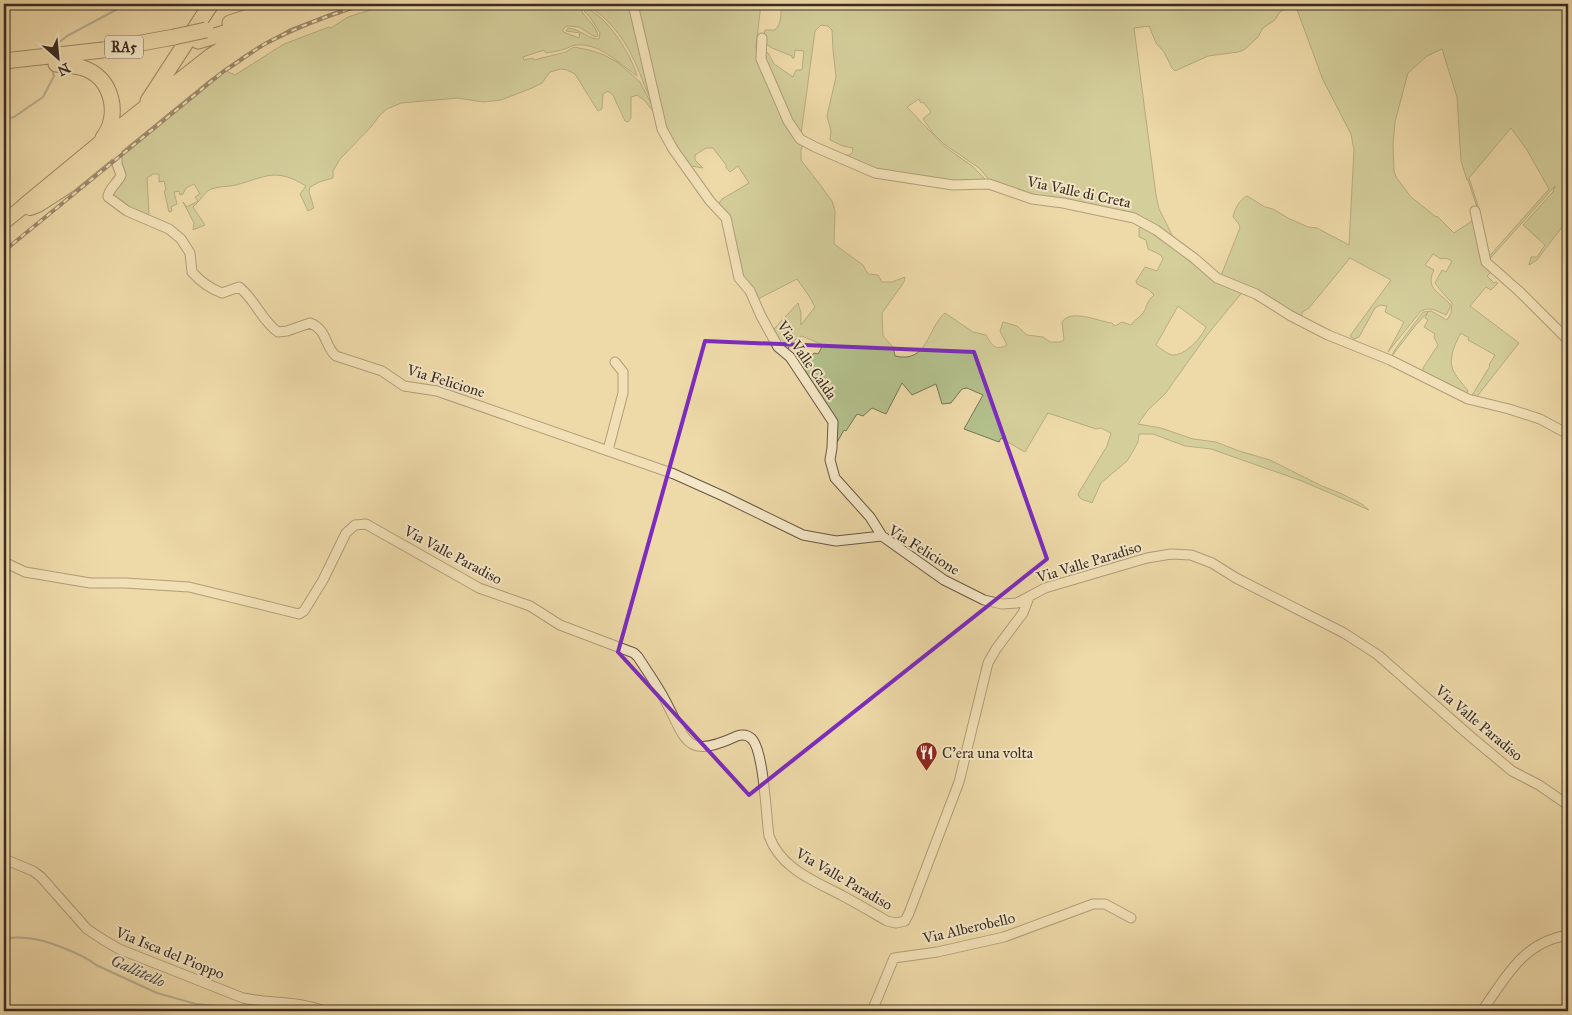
<svg xmlns="http://www.w3.org/2000/svg" width="1572" height="1015" font-family="'IM FELL Great Primer',serif">
<style>
.green{fill:#b3c08c;stroke:#767657;fill-rule:evenodd}
.lines{fill:none;stroke-linecap:round;stroke-linejoin:round}
.stream{stroke:#767f7a;stroke-width:2}
.minor-casing{stroke:#665744;stroke-width:11}
.primary-casing{stroke:#392c22;stroke-width:16}
.motorway-casing{stroke:#392c22;stroke-width:17}
.minor{stroke:#f4e6c6;stroke-width:9}
.primary{stroke:#eed9a8;stroke-width:14}
.motorway{stroke:#eed9a8;stroke-width:15}
.rail-casing{stroke:#392c22;stroke-width:4}
.rail{stroke:#f4e6c6;stroke-width:2;stroke-dasharray:5.5;stroke-linecap:butt}
.motorway-bridge-casing{stroke:#392c22;stroke-width:17;stroke-linecap:butt}
.motorway-bridge{stroke:#eed9a8;stroke-width:15}
.marked{fill:none;stroke:#7b2cbf;stroke-width:4;stroke-linejoin:round}
.labels{text-anchor:middle;dominant-baseline:central;stroke-width:4;stroke-linejoin:round;paint-order:stroke}
.shield{fill:#f4e6c6;stroke:#716453;stroke-width:1}
.shield-label{font-size:14px;font-weight:bold;fill:#392c22}
.street-label{font-size:15px;fill:#392c22;stroke:#f4e6c6}
.poi-label{font-size:15px;fill:#392c22;stroke:#f4e6c6;text-anchor:start}
.water-label{font-size:16px;font-style:italic;fill:#524f46;stroke:#f4e6c6}
</style>
<rect width="100%" height="100%" fill="#eed9a8"/>
<filter id="stains"><feTurbulence type="fractalNoise" baseFrequency=".004" numOctaves="4"/><feColorMatrix values="0 0 0 0 .2 0 0 0 0 .09 0 0 0 0 .02 0 0 0 .5 -.17"/></filter>
<radialGradient id="worn" r=".72"><stop offset=".6" stop-color="#630" stop-opacity="0"/><stop offset="1" stop-color="#630" stop-opacity=".3"/></radialGradient>
<path class="green" d="M389,4H630L653,103C644,88 640,71 632,56C623,37 606,15 587,6L583,7L582,12C588,20 596,26 598,36L595,37L579,27L567,26L563,29V32L579,38L580,33L566,31L568,28C581,29 589,40 599,39L600,33L590,17L584,11L585,8C607,15 632,56 637,76C619,64 601,43 576,45C572,45 569,48 565,49C559,51 552,52 546,53L544,50L523,57L524,60L533,58L534,60L566,52L574,47L589,50L602,54L617,62L640,82L659,119L645,101L637,95L631,97V118L628,122L625,121L613,95L608,91L603,94L602,109L598,111L575,74L567,70L561,69L550,72L542,83L532,88L501,100L483,102L458,98L401,103L387,109L380,115L371,127L340,159L333,171V178L319,182L310,187L309,192L314,208L308,211L300,194L306,186C275,167 266,177 236,185C227,187 218,186 209,190C204,193 199,202 193,207L205,225L193,230L194,223L183,202L187,207L198,201L195,197L200,194L194,184L186,188L183,194L180,195L179,191L174,192L177,204L171,207L172,211L169,212L164,191L166,190L164,181L159,182V174H153L147,178L149,214L145,217L109,195L121,182L118,159L226,71L235,75L284,44L329,27L331,28L348,17Z
M634,4H761L756,46L757,55L803,145L801,150V160L821,186L832,201L835,211L834,244L863,265L868,274L878,275L882,282H892L905,277L904,282L882,313L883,336L893,347L895,356C928,364 927,328 945,313L973,332L986,335C992,344 994,352 1007,345L1000,331L1003,322L1017,326L1027,335L1043,337L1050,342H1060L1064,340L1062,322C1071,308 1100,322 1112,323L1115,326L1122,322L1131,325C1134,320 1139,318 1143,313C1148,306 1145,303 1154,295L1149,290L1137,284L1136,281L1145,267L1157,271L1163,259L1161,255L1148,249L1146,240L1139,237V228L1144,226L1244,290L1207,335L1165,394L1148,410L1138,424L1161,428L1193,439L1216,442L1239,451L1270,460L1322,486L1340,493L1362,504L1369,510L1302,481L1211,449L1185,446L1153,434H1139L1138,442L1133,451L1127,461L1101,483L1092,503C1087,500 1079,501 1078,494L1107,446L1111,433L1101,428L1096,429L1048,413L1025,452L1001,438L999,442L964,429L983,395L967,388L962,389L951,403L942,404L936,384L912,395L902,383L886,414L872,408L863,416L857,414L846,431L844,430L835,446L833,426L791,360L805,366L814,353L818,354L823,345L802,336C793,340 788,344 787,355L774,329L798,303L801,313V325L815,307L809,296L797,279L756,300L740,275L733,244L717,206L722,199L749,183L738,166L730,172L726,168V165L713,148H706L695,155V160L703,168L686,165L669,135L662,116ZM1178,306L1206,327C1201,338 1186,355 1173,355C1168,355 1160,348 1156,345Z
M781,4H1291L1279,13L1275,20L1263,28L1258,37L1244,50L1238,52L1208,56L1175,71L1172,68L1164,52L1156,43L1149,26L1134,28L1156,195L1159,209L1177,245L1146,224L1054,201L993,184L979,168L944,144L933,133L923,119L931,112L923,102L921,103L919,99L907,107L944,146L972,166L986,180L984,185L877,172L844,155H849L852,153L853,148L843,146L830,140L831,131L827,116L836,77L833,50L832,30L828,26L821,25L815,31L801,134L797,136L760,48L768,53L774,64L793,77L796,70H802L804,51L795,50L794,58H792V56L772,48L762,41L765,30H775C782,23 781,13 781,4Z
M1295,4H1568V219L1537,260L1529,265L1531,257H1537L1545,245L1523,225L1553,192L1555,186L1486,263L1485,261L1549,189L1527,150L1511,128L1469,178L1479,209L1487,253L1485,257L1478,210L1468,180H1467L1461,161L1457,97L1442,49L1427,56L1408,73L1395,122L1393,145L1394,171L1396,177L1411,197L1436,217L1437,216L1454,233L1472,221V218H1477L1483,261L1487,268L1494,274L1491,272L1487,276L1494,283L1496,282L1498,283L1491,290L1486,287L1470,306L1519,343L1475,399L1471,397L1490,366L1489,365L1495,355L1468,340L1469,338L1461,333C1456,341 1449,357 1452,367C1454,375 1463,384 1468,391L1466,394L1423,372V368L1438,345L1434,337L1435,334L1424,327L1428,320L1425,318L1428,312L1415,326L1392,356L1416,369V371L1390,358L1396,348L1423,312L1431,311L1447,320L1451,313L1452,303L1442,292L1435,283L1442,270L1446,272L1452,261L1446,258L1445,259L1443,258L1441,259L1433,254L1425,265L1434,270C1425,288 1439,292 1450,304V308L1446,315C1436,311 1431,306 1421,311L1388,352L1404,322L1385,312L1387,306L1380,305L1375,308L1359,337L1354,339L1350,336L1391,280L1350,258L1309,308L1302,312V319L1253,291L1220,278L1240,228L1239,224L1233,217C1234,210 1240,199 1247,196L1265,207L1273,209L1288,218L1308,227L1317,228L1349,245L1354,150L1351,134L1323,80Z"/>
<g class="lines">
<path class="stream" d="M52,48L67,36L127,4
M4,119L14,117L43,97L54,76L52,70
M4,938C11,938 20,937 27,938C44,939 83,954 96,965L157,993L196,1004L267,1011"/>
<defs>
<path id="minor" d="M633,4L662,129L673,149L710,201L726,218L739,278L750,291L761,316L778,347L790,357L833,422L832,448L830,460L835,478L870,517L882,536
M762,38L761,59L788,121L800,139L815,147L875,173L953,185L989,184L1032,199L1063,203L1134,218L1156,230L1194,258L1217,278L1256,294L1291,316L1328,335L1390,360L1468,399L1509,409L1540,419L1568,434
M117,147V164L121,175C118,183 108,189 108,197L127,211L169,229L181,239L190,253L192,272C200,281 211,289 222,293L239,287C255,299 261,320 278,332L287,331L310,323C328,330 324,346 336,356L382,371L404,386L437,391L674,474L723,496L803,535L836,541L882,536L944,580L984,600L1002,604L1017,603L1045,588L1147,558L1171,554L1191,555L1212,563L1236,578L1344,633L1378,655L1470,736L1512,771L1539,785L1568,805
M1475,211L1486,262L1520,292L1568,340
M608,450L623,393V372L615,362
M4,562L25,572L90,583H125L189,587L299,614L304,611L323,580L346,533L355,525L366,524L479,588L530,606L560,625L634,653L638,657C647,671 657,685 665,700C687,741 685,760 737,736C743,734 748,735 752,739C764,752 766,816 769,836C781,869 815,881 843,896C858,904 873,913 887,921L896,923L905,921L909,913L959,782L988,663L996,649L1023,613L1029,597
M4,859L33,871L41,877L87,929L102,939L119,949L243,998C272,1004 295,1000 324,1011
M872,1011L894,958L937,952L1004,937L1093,904H1105L1131,918
M1482,1011C1506,977 1523,942 1568,935"/>
<path id="primary" d="M4,222L24,206L30,208L38,205L69,185L205,74L240,49L287,22L334,4"/>
<path id="motorway" d="M274,18L312,4
M230,23L282,6
M198,41L245,27
M4,61L103,50L174,37
M56,64C64,65 74,65 83,68C112,77 121,115 103,138
M148,101L211,4
M24,206L98,145L211,56L245,34L282,15"/>
</defs>
<use href="#minor" class="minor-casing"/>
<use href="#primary" class="primary-casing"/>
<use href="#motorway" class="motorway-casing"/>
<use href="#minor" class="minor"/>
<use href="#primary" class="primary"/>
<use href="#motorway" class="motorway"/>
<defs>
<path id="rail" d="M4,251L224,71C237,63 250,53 263,45C296,27 329,15 365,4"/>
</defs>
<use href="#rail" class="rail-casing"/>
<use href="#rail" class="rail"/>
<defs>
<path id="motorway-bridge" d="M174,37L206,30"/>
</defs>
<use href="#motorway-bridge" class="motorway-bridge-casing"/>
<use href="#motorway-bridge" class="motorway-bridge"/>
</g>
<path d="M0 0H1572V1015H0ZM705,341L974,352L1047,559L749,795L618,652Z" fill="#eed9a8" fill-opacity=".55" fill-rule="evenodd"/>
<path class="marked" d="M705,341L974,352L1047,559L749,795L618,652Z"/>
<defs>
<symbol id="restaurant-pin" viewBox="-11 -11 22 30"><path d="M0 17L-7.5 6A9.5 9.5 0 1 1 7.5 6Z" fill="#8f2418" stroke="#f4e6c6"/><path d="M-5-6h1v4h1v-4h1v4h1v-4h1v5L-1.5 .5V6h-2V.5L-5-1ZM5-6V6H3V1.5H1.5Q1.5-4 5-6Z" fill="#fff"/></symbol>
</defs>
<g fill-rule="evenodd">
<use href="#restaurant-pin" x="914" y="740" width="25" height="34"/>
</g>
<g class="labels">
<rect class="shield" x="105" y="35.5" width="38" height="23" rx="4"/>
<g class="shield-label">
<text x="124" y="47">RA5</text>
</g>
<g class="street-label">
<text transform="translate(1079 192) rotate(12)">Via Valle di Creta</text>
<text transform="translate(807 360) rotate(55)">Via Valle Calda</text>
<text transform="translate(446 381) rotate(17)">Via Felicione</text>
<text transform="translate(924 550) rotate(32)">Via Felicione</text>
<text transform="translate(453 555) rotate(28)">Via Valle Paradiso</text>
<text transform="translate(1089 562) rotate(-17)">Via Valle Paradiso</text>
<text transform="translate(1479 723) rotate(40)">Via Valle Paradiso</text>
<text transform="translate(844 879) rotate(30)">Via Valle Paradiso</text>
<text transform="translate(969 928) rotate(-13)">Via Alberobello</text>
<text transform="translate(170 953) rotate(22)">Via Isca del Pioppo</text>
</g>
<g class="poi-label">
<text x="942" y="753">C'era una volta</text>
</g>
<g class="water-label">
<text transform="translate(138 971) rotate(24)">Gallitello</text>
</g>
</g>
<rect width="1572" height="1015" fill="none" stroke="#eed9a8" stroke-width="20"/>
<rect x="5" y="5" width="1562" height="1005" fill="none" stroke="#392c22" stroke-width="2.5"/>
<rect x="10" y="10" width="1552" height="995" fill="none" stroke="#392c22"/>
<g transform="translate(58 58) rotate(153)" stroke="#f4e6c6" stroke-width="4" paint-order="stroke">
<path d="M0-4L9 19L0 12L-9 19Z" fill="#392c22"/>
<text y="-8" font-size="14" font-weight="bold" text-anchor="middle" fill="#392c22">N</text>
</g>
<rect width="100%" height="100%" filter="url(#stains)"/>
<rect width="100%" height="100%" fill="url(#worn)"/>
</svg>
